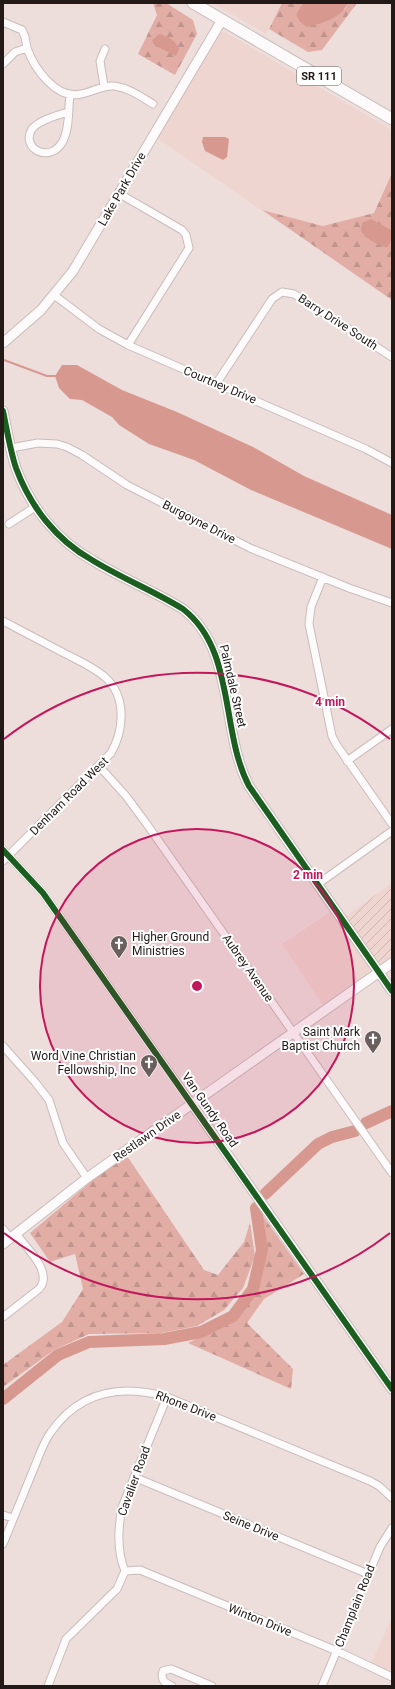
<svg xmlns="http://www.w3.org/2000/svg" width="395" height="1689" font-family="Roboto,sans-serif">
<style>
.built{fill:#efd5d0}
.industrial{fill:url(#industrial-furrows)}
.forest{fill:url(#forest-firs)}
.water{fill:#d7998f}
.lines{fill:none;stroke-linecap:round;stroke-linejoin:round}
.stream{stroke:#d7998f;stroke-width:2}
.river{stroke:#d7998f;stroke-width:12}
.minor-casing{stroke:#c9bdbb;stroke-width:9}
.tertiary-casing{stroke:#c9bdbb;stroke-width:11}
.primary-casing{stroke:#c9bdbb;stroke-width:13}
.minor{stroke:#fcfafa;stroke-width:7}
.tertiary{stroke:#fcfafa;stroke-width:9}
.primary{stroke:#fcfafa;stroke-width:11}
.cycleway-casing{stroke:#fff;stroke-width:8}
.cycleway{stroke:#1b5e20;stroke-width:6}
.ring{fill:none;stroke:#c2185b;stroke-width:2}
.labels{text-anchor:middle;dominant-baseline:central;stroke-width:4;stroke-linejoin:round;paint-order:stroke}
.shield{fill:#fff;stroke:#655f5d;stroke-width:1}
.shield-label{font-size:11px;font-weight:bold;fill:#231a18}
.street-label{font-size:12px;fill:#231a18;stroke:#fff}
.poi-label{font-size:12px;fill:#231a18;stroke:#fff;text-anchor:end}
.centre{fill:#c2185b;stroke:#fff;stroke-width:2}
.ring-label{font-size:12px;text-anchor:middle;font-weight:bold;fill:#c2185b;stroke:#fff;stroke-width:4;stroke-linejoin:round;paint-order:stroke}
</style>
<defs>
<pattern id="industrial-furrows" width="10" height="10" patternUnits="userSpaceOnUse"><rect width="10" height="10" fill="#efd5d0"/><path d="M-1 1l2-2M0 10L10 0M9 11l2-2" fill="none" stroke="#cdb6b2"/></pattern>
<pattern id="forest-firs" width="22" height="20" patternUnits="userSpaceOnUse"><rect width="22" height="20" fill="#e1ada5"/><path d="M5 1l3.5 6h-7zM16 11l3.5 6h-7z" fill="#c1948d"/></pattern>
</defs>
<rect width="100%" height="100%" fill="#eddedc"/>
<path class="built" d="M212,3H282L266,34Z
M222,32H225L392,130V173L374,213L323,226L261,210L157,138L213,42Z
M332,911L369,966V971L367,975L324,1007L282,944Z
M392,1617V1673L371,1664Z"/>
<path class="industrial" d="M389,885L392,886V958L385,963H381L377,961L345,917Z"/>
<path class="forest" d="M153,3H166L193,20L197,34L175,75L138,54L157,15Z
M282,3H303L296,14L345,9L348,3H357L322,50L308,52L269,29Z
M392,173V231L391,230L388,247L392,239V300L262,210L323,226L374,213Z
M125,1153L204,1270L218,1275L244,1242L250,1223L255,1256L243,1288L224,1310L197,1326L161,1333L89,1334L54,1350L3,1387V1365L62,1322L83,1289L75,1254L50,1262L30,1233Z
M263,1216L304,1274L264,1299L247,1323L293,1369L291,1389L188,1343L236,1319L258,1291L267,1249Z"/>
<path class="water" d="M303,3H348C340,19 323,23 307,27L300,22L296,14Z
M159,34C168,36 175,40 179,49L176,56L154,45L152,40Z
M203,137H225L229,139L227,157L223,160L205,151L202,142Z
M371,219L391,230L392,239L388,247C381,247 362,237 361,230C361,227 362,225 362,223Z
M62,365H77L122,390L177,412L253,447L304,476L392,515V549L251,490L194,460L149,444L119,425L112,417L82,400L70,399L59,388L55,376Z"/>
<g class="lines">
<path class="stream" d="M4,360L47,376H55"/>
<path class="river" d="M366,1123L392,1111
M265,1194L318,1144L332,1137L355,1131
M3,1399L58,1355L89,1342L164,1339L201,1332L233,1316L253,1289L262,1250L256,1208"/>
<defs>
<path id="minor" d="M3,22L22,30L25,37L27,48L15,52L3,64
M27,48C34,68 56,100 81,94C93,92 102,85 114,86C129,88 140,96 153,104
M104,86L100,61L105,49
M68,112C58,115 39,120 32,129C20,148 50,165 63,141C70,127 68,109 70,95
M120,194L182,230L186,235L189,248L128,345
M54,295L99,329L128,345L366,449L392,463
M216,384L272,299L282,292L294,294L392,357
M11,448L38,443L57,444L67,447L82,455L127,485L250,548L349,588L392,603
M9,524L35,507
M323,577L311,607L309,624L332,736L336,744L392,824
M3,621C22,631 41,641 60,651C75,659 92,666 105,677C127,697 124,730 111,753L3,861
M347,761L392,729
M99,766L126,796L146,823L392,1173
M3,850L43,893L192,1104
M318,884L392,831
M3,1046L35,1082L49,1100L63,1143L87,1178
M3,1229L10,1238
M3,1317L39,1289C54,1273 26,1247 16,1234
M134,1477L368,1574
M3,1515L13,1518
M3,1544C13,1520 22,1497 32,1473C38,1460 42,1444 51,1432C80,1391 121,1384 167,1397L370,1481L379,1486L392,1498
M125,1571L140,1570L337,1651L392,1677
M48,1686L66,1639L117,1589L125,1571C117,1552 118,1528 122,1507L167,1397
M172,1686C165,1683 160,1680 163,1671L171,1669L212,1686
M322,1686L380,1547L392,1528"/>
<path id="tertiary" d="M3,343L41,310L73,271L222,20
M3,411C7,430 10,450 16,468C30,506 56,540 92,560C121,578 154,591 183,609C236,650 220,731 249,786L392,991
M192,1104L392,1389
M3,1244L87,1178L392,963"/>
<path id="primary" d="M193,3L392,119"/>
</defs>
<use href="#minor" class="minor-casing"/>
<use href="#tertiary" class="tertiary-casing"/>
<use href="#primary" class="primary-casing"/>
<use href="#minor" class="minor"/>
<use href="#tertiary" class="tertiary"/>
<use href="#primary" class="primary"/>
<defs>
<path id="cycleway" d="M3,411C7,430 10,450 16,468C30,506 56,540 92,560C121,578 154,591 183,609C236,650 220,731 249,786L392,991
M3,850L43,893L392,1389"/>
</defs>
<use href="#cycleway" class="cycleway-casing"/>
<use href="#cycleway" class="cycleway"/>
</g>
<circle cx="197" cy="986" r="157" fill="#c2185b" fill-opacity=".12"/>
<g class="ring">
<circle cx="197" cy="986" r="157"/>
<path d="M390 1233A314 314 0 0 1 4 1233M4 739A314 314 0 0 1 390 739"/>
</g>
<defs>
<symbol id="church-pin" viewBox="-11 -11 22 30"><path d="M0 17L-7.5 6A9.5 9.5 0 1 1 7.5 6Z" fill="#6a5f5d" stroke="#fff"/><path d="M-1.2-6h2.4v3.5h3.3v2.4h-3.3V6h-2.4V-.1h-3.3v-2.4h3.3Z" fill="#fff"/></symbol>
</defs>
<g fill-rule="evenodd">
<use href="#church-pin" x="109" y="934" width="20" height="27"/>
<use href="#church-pin" x="363" y="1029" width="20" height="27"/>
<use href="#church-pin" x="139" y="1053" width="20" height="27"/>
</g>
<g class="labels">
<rect class="shield" x="297" y="67" width="44" height="18" rx="3"/>
<g class="shield-label">
<text x="319" y="76">SR 111</text>
</g>
<g class="street-label">
<text transform="translate(122 189) rotate(-60)">Lake Park Drive</text>
<text transform="translate(338 322) rotate(33)">Barry Drive South</text>
<text transform="translate(220 385) rotate(23)">Courtney Drive</text>
<text transform="translate(199 522) rotate(27)">Burgoyne Drive</text>
<text transform="translate(233 686) rotate(77)">Palmdale Street</text>
<text transform="translate(69 796) rotate(-45)">Denham Road West</text>
<text transform="translate(248 968) rotate(55)">Aubrey Avenue</text>
<text transform="translate(210 1110) rotate(55)">Van Gundy Road</text>
<text transform="translate(147 1136) rotate(-35)">Restlawn Drive</text>
<text transform="translate(186 1406) rotate(21)">Rhone Drive</text>
<text transform="translate(134 1481) rotate(-70)">Cavalier Road</text>
<text transform="translate(251 1526) rotate(22)">Seine Drive</text>
<text transform="translate(355 1606) rotate(-68)">Champlain Road</text>
<text transform="translate(260 1620) rotate(22)">Winton Drive</text>
</g>
<g class="poi-label">
<text x="132" y="937" text-anchor="start">Higher Ground<tspan x="132" dy="14">Ministries</tspan></text>
<text x="360" y="1032">Saint Mark<tspan x="360" dy="14">Baptist Church</tspan></text>
<text x="136" y="1056">Word Vine Christian<tspan x="136" dy="14">Fellowship, Inc</tspan></text>
</g>
</g>
<circle cx="197" cy="986" r="6" class="centre"/>
<g class="ring-label">
<text x="330" y="706">4 min</text>
<text x="308" y="879">2 min</text>
</g>
<rect width="395" height="1689" fill="none" stroke="#231a18" stroke-width="8"/>
</svg>
